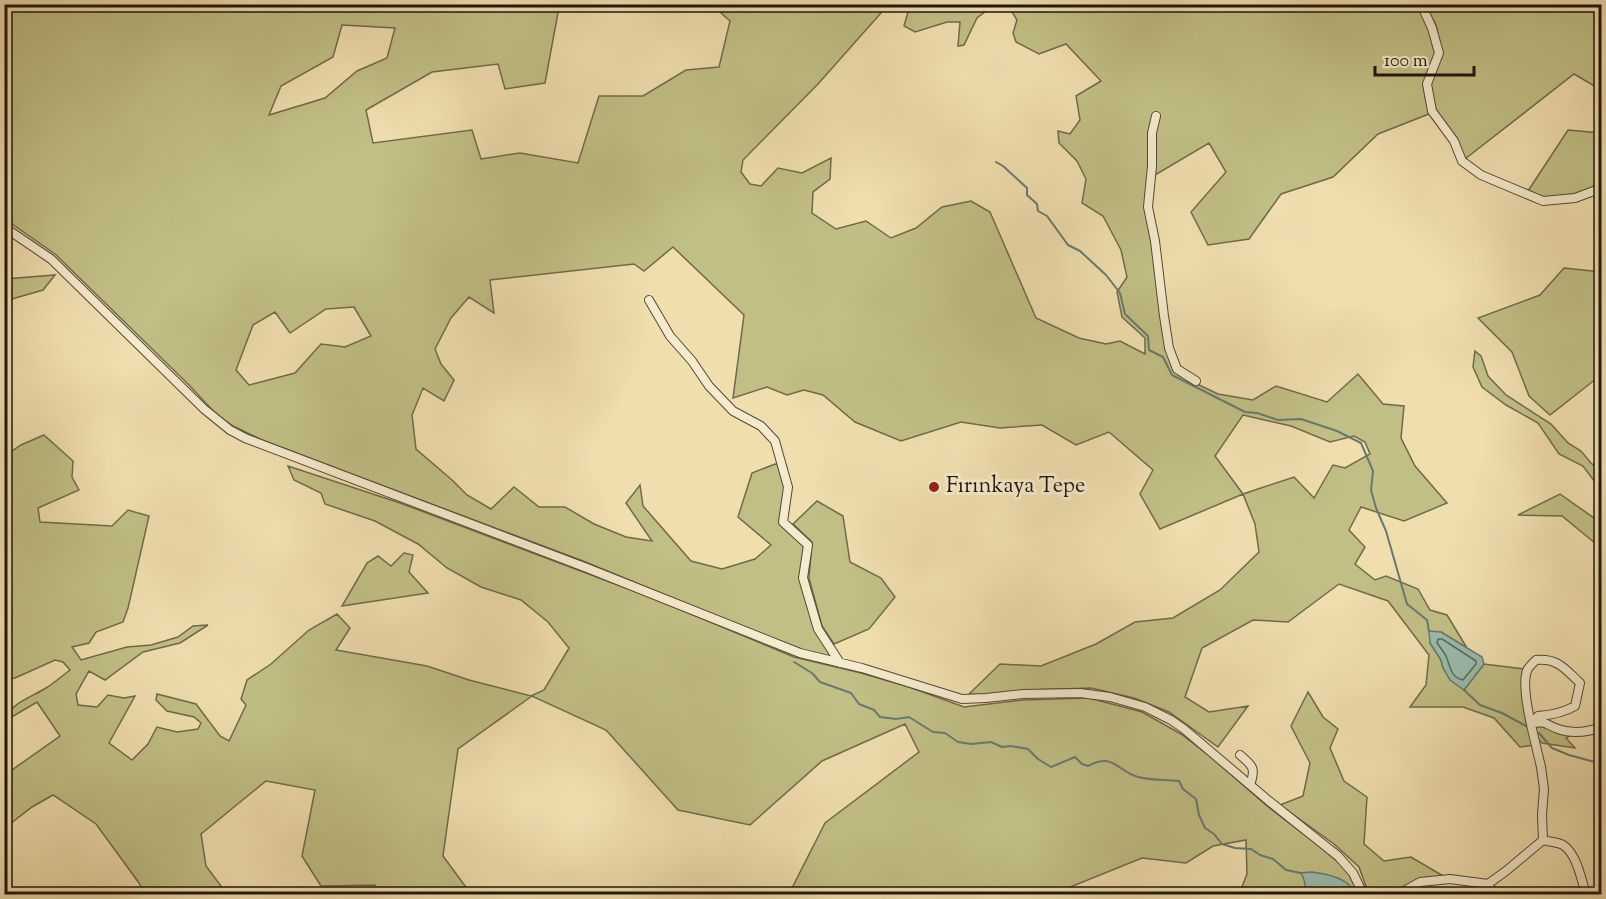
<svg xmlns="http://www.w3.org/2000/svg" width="1606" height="899" font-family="'Sorts Mill Goudy',serif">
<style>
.green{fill:#c1bf86;stroke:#706a4a;stroke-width:1.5;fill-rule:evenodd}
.water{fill:#9abcad;stroke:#687a6d;stroke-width:1.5}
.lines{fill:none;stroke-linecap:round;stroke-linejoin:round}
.shore{stroke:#5c695d;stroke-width:1.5}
.stream{stroke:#687a6d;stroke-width:2}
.minor-casing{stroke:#524836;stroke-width:10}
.minor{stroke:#f5eacb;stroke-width:8}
.poi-dot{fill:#8f2418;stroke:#f5eacb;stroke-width:2}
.labels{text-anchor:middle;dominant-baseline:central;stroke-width:6;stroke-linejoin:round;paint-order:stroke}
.poi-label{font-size:22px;fill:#1e160d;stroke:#f5eacb;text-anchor:start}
</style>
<rect width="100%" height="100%" fill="#f0deaf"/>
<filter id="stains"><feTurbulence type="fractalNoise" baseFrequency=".00333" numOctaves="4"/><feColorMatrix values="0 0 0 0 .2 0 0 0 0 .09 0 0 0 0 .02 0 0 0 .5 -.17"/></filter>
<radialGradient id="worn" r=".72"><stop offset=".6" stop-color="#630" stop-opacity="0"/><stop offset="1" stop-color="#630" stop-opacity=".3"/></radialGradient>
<path class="green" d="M5,5H563L559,7L545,83L505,89L498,64L432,72L366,110L373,143L472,130L481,159L520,153L578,163L599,96H643L686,70L719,67L730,21L712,5H888L818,84L743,160L741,172L750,184L761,186L778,168L802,173L831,158L830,179L813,192L812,213L836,229L866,221L891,238L916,228L942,207L971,201L990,212L1036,318L1079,338L1106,344L1120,341L1145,354V338L1122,317L1117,292L1127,277L1121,250L1103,216L1082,203L1086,179L1077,161L1059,143L1058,131L1070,134L1080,120L1076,96L1101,81L1066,44L1039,54L1016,42L1013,33L1017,20L1008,5H1417L1429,29L1435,54L1424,84L1429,114L1378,134L1333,177L1281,194L1249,239L1208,245L1191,212L1226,172L1209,143L1155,175L1149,134L1152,242L1167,348L1178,375L1218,394L1253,400L1276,386L1327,402L1358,374L1383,404L1404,406L1401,438L1415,466L1447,503L1404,521L1361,507L1349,530L1365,547L1355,564L1375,580L1386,576L1418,589L1430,610L1447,615L1467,648L1441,632L1430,643L1441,660L1443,668L1464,690L1484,664L1524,669L1534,745L1520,747L1494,718L1463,707H1410L1426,685L1429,655L1388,601L1339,584L1288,622L1253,620L1202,648L1185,697L1209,712L1248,706L1218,747L1169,712L1134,698L1091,688L1026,690L986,695L969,694L1000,664L1041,666L1096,644L1135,622L1173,618L1220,590L1259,552L1255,524L1243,494L1160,529L1140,494L1153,470L1109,432L1076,445L1042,425L1000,428L961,422L901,441L855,422L823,395L804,390L787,395L767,387L733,398L744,315L673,247L644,271L634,264L490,280L494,313L469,297L451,318L435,349L441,364L454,380L444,401L423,388L412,415L416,449L452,480L467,495L491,509L514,487L539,507H565L594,524L626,537L652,541L626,503L640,485L643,506L691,561L722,569L755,559L771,545L738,517L752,473L775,464L780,465L785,488L780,523L804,545L800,582L815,630L834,659L806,653L583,561L264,441L233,426L217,415L189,385L55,254L5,219ZM342,25L395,28L387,58L357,71L325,98L269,115L281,86L333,57ZM354,307L371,336L345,347L321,344L295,373L249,385L236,370L253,325L275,312L290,333L326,309ZM1243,415L1291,426L1330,442L1354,436L1365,442L1370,454L1345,468L1333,465L1314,498L1294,477L1243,494L1215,456Z
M905,5V4L994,5L977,18L964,45L958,46L960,22H947L915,32L904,26L908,12Z
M1425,5H1601V90L1574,74L1465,159L1435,110L1430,85L1442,53L1436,25Z
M1568,130L1601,133V185L1569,196L1544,197L1528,191Z
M1564,268L1601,272V375L1550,415L1529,396L1512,352L1478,318L1540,295Z
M55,275L43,290L5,301V279Z
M1475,351L1481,356L1488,376L1506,395L1551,424L1568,443L1581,451L1591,463L1601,472V498L1598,494V486L1583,466L1559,454L1538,423L1506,405L1482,387L1473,367Z
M44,435L73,461L72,477L79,490L38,508L40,522L112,526L128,510L149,516L128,608L123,622L96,632L89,643L72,647L81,660L127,647L151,645L178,637L193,626L208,625L180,643L143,652L105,680L89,671L76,694L78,705L97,707L108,695L124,698L135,696L109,743L132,760L148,744L157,727L177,732L198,729L201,723L194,717L167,711L156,700L157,694L196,704L220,736L229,741L246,705L241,699L247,680L271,664L309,630L337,614L350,628L336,650L427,666L469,680L531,696L544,690L569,648L548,622L521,600L481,587L447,568L418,544L375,521L325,504L321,493L294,480L288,466L400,503L650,597L794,657L861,673L909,687L964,707L1023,700L1089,698L1142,712L1181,734L1212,758L1267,806L1319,846L1345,868L1355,883L1359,894H1239L1247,874L1246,840L1213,846L1186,863L1142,858L1053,894H789L825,823L919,752L905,724L822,761L750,825L678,810L606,730L532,696L458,749L443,856L471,894H375V885L321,886L302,856L315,790L266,781L201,834L206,866L227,894H144L139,883L96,824L53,795L32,807L10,824L5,823V775L60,736L37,702L5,721C8,704 32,697 46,688C54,683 62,676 70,670L63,662L55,660L15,678L5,679V456L21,445Z
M1560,494L1601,523V548L1562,516L1518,515Z
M817,501L843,516L850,562L881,578L895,597L869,629L834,644L822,626L809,578L812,542L793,524Z
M404,553L413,555L409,572L428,593L342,606L367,563L378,556L391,566Z
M1308,692L1323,717L1338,729L1330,748L1344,781L1367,797L1364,844L1384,861L1411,857L1445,877L1420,879L1394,894H1377L1368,892L1359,867L1334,844L1280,805L1303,796L1310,763L1291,726Z
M1534,725L1573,734L1566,738L1575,748L1542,743L1536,737Z"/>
<path class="water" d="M1429,631L1441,632L1482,657L1484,664L1464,690L1450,680L1443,668L1441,660L1430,643Z
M1312,872C1326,874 1351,878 1354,894H1305C1306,886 1305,880 1301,873Z"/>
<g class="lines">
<path class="shore" d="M1438,639H1442L1476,661V664L1463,680C1450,677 1451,667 1446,656C1444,652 1440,647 1437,643Z"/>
<path class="stream" d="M996,162L1003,166L1027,188V195L1037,204L1038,211L1047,216L1068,245L1080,251L1106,275L1120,293L1125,314L1148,336L1149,350L1163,357L1172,375L1245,412L1257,413L1278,420L1301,419L1337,431L1361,443L1373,471L1371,490L1376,508L1386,531L1407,604L1427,620L1429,631
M794,662L812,673L820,682L851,693L859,704L874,710L880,717L896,719L909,717L933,732L945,733L958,742L971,744L991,742L1002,747L1011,746L1028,749L1038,759L1051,767L1075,757L1082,764L1088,766C1112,753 1115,768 1135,776C1145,780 1167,780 1179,781L1183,789L1196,799L1199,815L1205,828L1214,834L1222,844L1235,848L1251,849L1260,855L1273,859L1286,870L1301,873
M1464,690L1480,705L1502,713L1528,727
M1539,733L1552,748L1569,755L1602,764"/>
<defs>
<path id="minor" d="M1421,4L1432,28L1439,53L1427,84L1432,111L1454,141L1462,161L1481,175L1543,201L1575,198L1602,188
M1156,116L1152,133V166L1148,207L1155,241L1164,316L1169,348L1177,369L1196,381
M4,227L51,259L204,409L230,430L245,438L587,568L800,653L862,668L962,699L986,698L1023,694L1080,693L1110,697L1145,707L1171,720L1184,729L1269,801L1338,856L1353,873L1363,894
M649,300L670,336L692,361L709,386L733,411L761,426L775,441L788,487L783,522L808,545L803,578L818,629L840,663
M1531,723L1538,716C1552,715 1563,713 1575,706L1580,683C1565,669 1558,658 1536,660C1533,663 1528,667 1527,671C1522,684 1529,716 1532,729L1541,767L1544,789L1542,815L1543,840
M1531,723C1548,721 1544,724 1558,729C1572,734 1588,732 1602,727
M1240,755C1253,766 1256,768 1250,785
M1543,840C1549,842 1558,842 1563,845C1577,854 1581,879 1586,894
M1488,884L1494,894
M1399,894L1420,882L1450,879L1488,884L1506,871L1543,840"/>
</defs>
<use href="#minor" class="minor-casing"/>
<use href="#minor" class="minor"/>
</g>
<circle class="poi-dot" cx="934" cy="487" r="6"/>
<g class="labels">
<g class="poi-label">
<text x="946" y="487">Fırınkaya Tepe</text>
</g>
</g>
<rect width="1606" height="899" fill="none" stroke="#f0deaf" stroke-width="24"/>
<rect x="6" y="6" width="1594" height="887" fill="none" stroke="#1e160d" stroke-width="3"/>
<rect x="12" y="12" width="1582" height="875" fill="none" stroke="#1e160d" stroke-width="1.5"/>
<path d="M1375 66v9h99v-9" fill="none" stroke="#1e160d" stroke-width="3"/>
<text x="1384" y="66" font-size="18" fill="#1e160d" stroke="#f5eacb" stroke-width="4.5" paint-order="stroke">100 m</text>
<rect width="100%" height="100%" filter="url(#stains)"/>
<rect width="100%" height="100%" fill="url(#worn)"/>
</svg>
